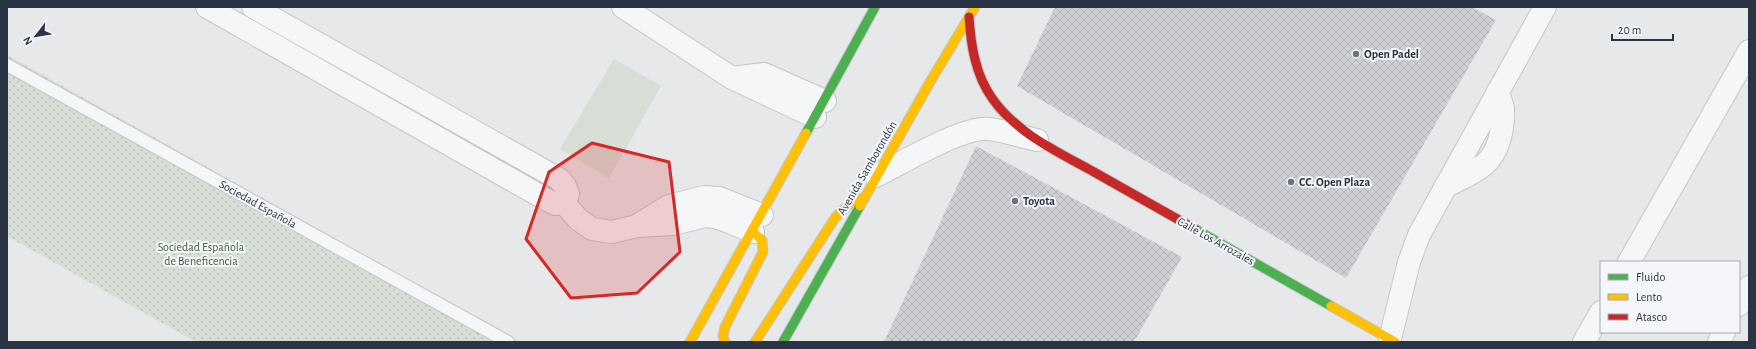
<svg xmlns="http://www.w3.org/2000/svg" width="1756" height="349" font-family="'Alegreya Sans',sans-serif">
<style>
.grass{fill:url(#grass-dots)}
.pitch{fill:#d6ded6}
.building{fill:url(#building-cross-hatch)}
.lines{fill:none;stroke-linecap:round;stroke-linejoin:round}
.lane-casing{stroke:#c4c6c8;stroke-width:14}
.street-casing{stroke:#c4c6c8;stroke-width:24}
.fast-casing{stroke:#c4c6c8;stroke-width:11}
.slow-casing{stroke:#c4c6c8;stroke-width:11}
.jam-casing{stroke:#c4c6c8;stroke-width:11}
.lane{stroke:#f5f6f7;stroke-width:12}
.street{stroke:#f5f6f7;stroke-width:22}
.fast{stroke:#4caf50;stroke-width:9}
.slow{stroke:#ffc107;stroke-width:9}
.jam{stroke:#c62828;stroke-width:9}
.marked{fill:#d62828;fill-opacity:0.2;stroke:#d62828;stroke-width:3;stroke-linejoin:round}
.poi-dot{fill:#6c737f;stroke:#f4f6f9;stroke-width:1.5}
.labels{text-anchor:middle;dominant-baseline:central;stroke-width:4;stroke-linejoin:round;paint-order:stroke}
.poi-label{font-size:12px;font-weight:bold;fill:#2b3445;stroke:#f4f6f9;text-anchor:start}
.street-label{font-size:12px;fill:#2b3445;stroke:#f4f6f9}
.park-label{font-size:12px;fill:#3f6138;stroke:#f4f6f9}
</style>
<defs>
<pattern id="grass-dots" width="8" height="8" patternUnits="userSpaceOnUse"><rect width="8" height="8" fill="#d6ded6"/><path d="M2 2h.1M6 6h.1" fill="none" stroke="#b8bfb9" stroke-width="1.8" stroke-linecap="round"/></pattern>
<pattern id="building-cross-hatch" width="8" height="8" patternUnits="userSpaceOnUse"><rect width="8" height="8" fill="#ced0d3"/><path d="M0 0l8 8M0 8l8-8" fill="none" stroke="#b1b3b6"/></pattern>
</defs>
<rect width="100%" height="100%" fill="#e6e8ea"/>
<path class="grass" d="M7,55L520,342H196L7,236Z"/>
<path class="pitch" d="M614,59L661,86L609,178L560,149Z"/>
<path class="building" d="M1055,7H1472L1496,20L1346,278L1017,86Z
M976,146L1182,257L1134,342H884Z"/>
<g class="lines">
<defs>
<path id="lane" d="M7,65L508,342"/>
<path id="street" d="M207,7L549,201L555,204L564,203
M253,7L559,179L565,186L568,194L564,203
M623,7L732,78L815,117
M732,78L764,74L825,101
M876,176C902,163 963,126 989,129C1005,131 1022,137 1037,140
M1445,187C1458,180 1473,174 1485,164C1499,152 1504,127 1503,109C1502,103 1499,97 1498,91
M564,203L578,219L592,229L612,232L637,226L674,224L704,216L715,217L727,221L753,232
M638,225L669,206L704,197L719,198L762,215
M1629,262L1749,51
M1739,305L1749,287
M1390,339L1409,262L1419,235L1545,7
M1584,342L1601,312
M1719,342L1724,332"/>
<path id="fast" d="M806,133L875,7
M1195,229L1331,306
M783,342L860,206"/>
<path id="slow" d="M860,206L930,82L975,7
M1331,306L1395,342
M690,342L806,133
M725,342L723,336L725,327L763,252L762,240L753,232
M755,342L835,218L856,197"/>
<path id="jam" d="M969,17C971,45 975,74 992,98C1016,133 1058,152 1094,172C1128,191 1161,210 1195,229"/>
</defs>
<use href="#lane" class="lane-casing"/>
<use href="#street" class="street-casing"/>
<use href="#fast" class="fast-casing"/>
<use href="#slow" class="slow-casing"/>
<use href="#jam" class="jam-casing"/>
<use href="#lane" class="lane"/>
<use href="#street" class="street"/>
<use href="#fast" class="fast"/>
<use href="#slow" class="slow"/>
<use href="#jam" class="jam"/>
</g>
<path class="marked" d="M592,143L669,162L680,252L637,293L571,298L526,239L549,172Z"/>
<g class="poi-dot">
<circle cx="1356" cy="54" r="4"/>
<circle cx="1291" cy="182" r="4"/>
<circle cx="1015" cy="201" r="4"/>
</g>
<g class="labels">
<g class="poi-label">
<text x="1364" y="54">Open Padel</text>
<text x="1299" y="182">CC. Open Plaza</text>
<text x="1023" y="201">Toyota</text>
</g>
<g class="street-label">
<text transform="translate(867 168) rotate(-60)">Avenida Samborondón</text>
<text transform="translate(258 204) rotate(29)">Sociedad Española</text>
<text transform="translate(1216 241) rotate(29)">Calle Los Arrozales</text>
</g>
<g class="park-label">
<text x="201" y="247">Sociedad Española<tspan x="201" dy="14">de Beneficencia</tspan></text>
</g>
</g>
<rect width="1756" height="349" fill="none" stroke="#2b3445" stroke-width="16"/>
<rect x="1600" y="261" width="140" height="72" fill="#f4f6f9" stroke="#a4a8b1"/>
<rect x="1608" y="274" width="20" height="6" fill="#4caf50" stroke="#a4a8b1"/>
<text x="1636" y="281" font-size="12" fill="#2b3445">Fluido</text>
<rect x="1608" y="294" width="20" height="6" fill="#ffc107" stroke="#a4a8b1"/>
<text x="1636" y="301" font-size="12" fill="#2b3445">Lento</text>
<rect x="1608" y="314" width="20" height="6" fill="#c62828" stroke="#a4a8b1"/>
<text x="1636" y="321" font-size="12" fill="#2b3445">Atasco</text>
<g transform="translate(36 36) rotate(239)" stroke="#f4f6f9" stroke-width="3" paint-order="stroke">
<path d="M0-3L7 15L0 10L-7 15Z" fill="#2b3445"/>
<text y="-6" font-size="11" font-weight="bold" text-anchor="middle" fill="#2b3445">N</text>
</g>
<path d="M1612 34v6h61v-6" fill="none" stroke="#2b3445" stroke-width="2"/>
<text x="1618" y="34" font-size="12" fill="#2b3445" stroke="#f4f6f9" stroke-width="3" paint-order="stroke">20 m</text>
</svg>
